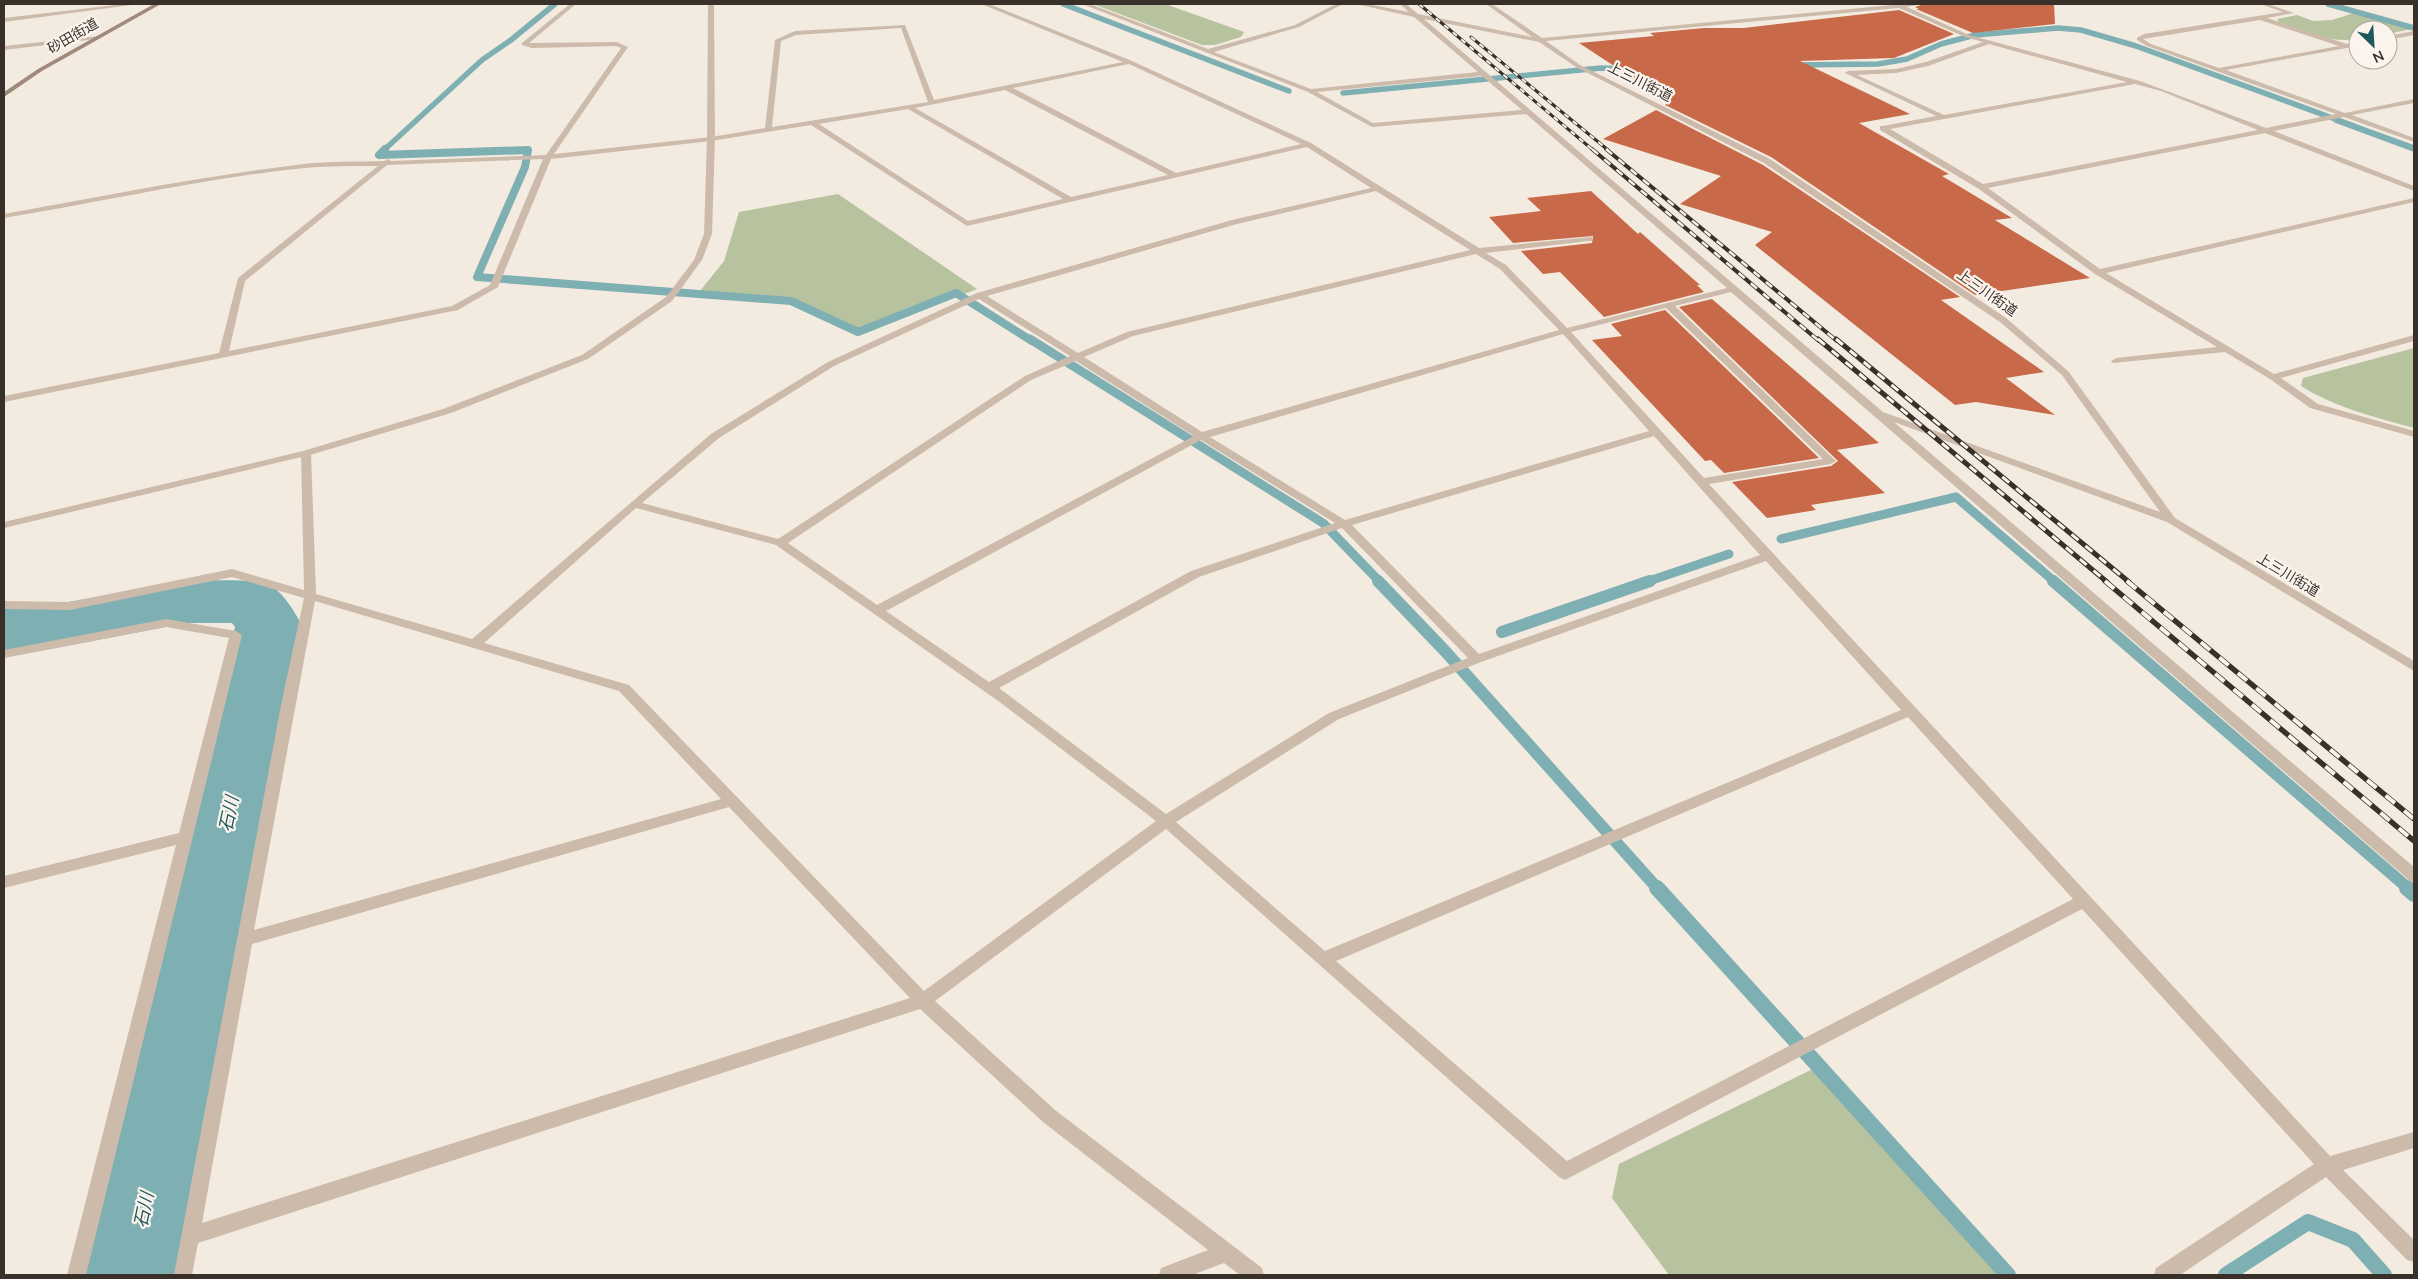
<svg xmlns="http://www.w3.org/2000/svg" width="2418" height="1279" font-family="'Nunito Sans','Noto Sans JP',sans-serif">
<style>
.green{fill:#b7c39f}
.water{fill:#7eafb2}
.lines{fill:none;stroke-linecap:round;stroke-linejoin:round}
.stream-far4{stroke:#7eafb2;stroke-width:5.5}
.stream-far3{stroke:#7eafb2;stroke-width:8}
.stream-far2{stroke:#7eafb2;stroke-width:9}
.stream-far1{stroke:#7eafb2;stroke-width:12}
.stream{stroke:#7eafb2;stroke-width:16}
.river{fill:#7eafb2;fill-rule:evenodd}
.building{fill:#c86a49}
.minor{fill:#ccbbab;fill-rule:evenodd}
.tertiary{fill:#ccbbab;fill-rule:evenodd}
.secondary{fill:#a08a7c;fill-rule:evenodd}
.rail-far3-casing{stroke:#3a302a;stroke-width:3}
.rail-far2-casing{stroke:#3a302a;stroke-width:4}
.rail-far1-casing{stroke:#3a302a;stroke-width:5}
.rail-casing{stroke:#3a302a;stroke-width:5.5}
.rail-far3{stroke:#fbf4ed;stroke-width:2;stroke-dasharray:5.5;stroke-linecap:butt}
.rail-far2{stroke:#fbf4ed;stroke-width:2.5;stroke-dasharray:8;stroke-linecap:butt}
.rail-far1{stroke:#fbf4ed;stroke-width:3;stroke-dasharray:9;stroke-linecap:butt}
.rail{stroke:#fbf4ed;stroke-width:4;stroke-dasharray:12;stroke-linecap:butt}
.labels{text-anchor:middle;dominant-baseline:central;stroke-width:4.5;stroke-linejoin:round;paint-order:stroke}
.far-street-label{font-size:14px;fill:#3a302a;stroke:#fbf4ed}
.water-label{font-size:18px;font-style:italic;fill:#1e585d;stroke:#fbf4ed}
</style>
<rect width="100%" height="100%" fill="#f4ebe0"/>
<path class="green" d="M1093,4H1165L1244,32L1241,37L1215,45H1202Z
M2354,13L2411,29L2388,34V30H2358V39C2330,44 2305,31 2279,22L2277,19L2297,15L2313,21L2332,20Z
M838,194L977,289L863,334L787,300L700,291L724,261L739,212Z
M2414,348V428C2375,417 2336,408 2301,386L2303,378Z
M1817,1067L2003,1275H1669L1612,1198L1619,1164Z"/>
<path class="water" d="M2345,120L2414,145V152L2333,122Z"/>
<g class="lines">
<path class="stream-far4" d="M1063,4L1289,91
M2328,4L2414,28
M1794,65L1878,64L1907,59L1941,44L1975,35L2058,28L2081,30L2136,46L2354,126
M1343,93L1601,68L1631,69
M384,150L482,60L511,40L555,4
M516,150H528"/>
<path class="stream-far3" d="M385,149L379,155L528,150L525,167L477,277L791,301L858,332L956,293L1032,341"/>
<path class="stream-far2" d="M1030,339L1323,523L1380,582
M1781,539L1956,497L2055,582
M1646,582L1729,554"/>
<path class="stream-far1" d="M1378,581L1445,651L1658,889
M2053,581L2409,889
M1502,632L1650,581"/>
<path class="stream" d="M1657,888L2008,1275
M2407,888L2414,894
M2226,1275L2308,1222L2353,1240L2384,1275"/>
<path class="river" d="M187,581C207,581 257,577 273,587C285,595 295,613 302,625L182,1275H78L235,627L232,623H187L34,652L4,651V607L34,608Z"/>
</g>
<path class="building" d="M1924,4H2054L2055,24L1973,33L1916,9H1919L1915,7Z
M1899,10L1954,34L1894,58L1800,61L1910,114L1859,123L1949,174L1942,176L2012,218L1995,220L2090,278L1975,295L1771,157L1665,105L1669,102L1579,43L1654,36L1650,33L1704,28H1744Z
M1656,110L1763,165L1960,297L1941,300L2044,372L2006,378L2055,415L1976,402L1955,405L1755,245L1772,232L1680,204L1721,176L1603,139Z
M1591,191L1638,234L1640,232L1700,285H1697L1704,292L1604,317L1560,272L1543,274L1521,251L1592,243L1593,236L1513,243L1489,217L1541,211L1527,198Z
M1712,299L1879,443L1837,450L1885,493L1811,505L1816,510L1767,518L1732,482L1831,466L1838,461L1679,307Z
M1665,310L1819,458L1724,473L1711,460L1705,461L1592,340L1622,336L1611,324Z"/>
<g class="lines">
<path class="minor" d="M124,4H139L4,22V18Z
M570,4H576L529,43L617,42L628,47L554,154L711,137L765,128L775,40L795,31L905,25L934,100L1123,62L981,4H989L1132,61L1311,143L1479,248L1592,237V241H1589L1486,253L1506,265L1567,328L1727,288L1526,114L1372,127L1308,92L1082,4H1090L1208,49L1295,25L1336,4H1343L1299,27L1214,52L1311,89L1478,72L1414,17L1356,4H1367L1409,12L1400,4H1406L1418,14L1532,37L1486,4H1492L1542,38L1903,4H1922L1907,7L1969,35L2140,81L2266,128L2336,114L2147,46L2137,40V38L2144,34L2283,12L2260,4H2268L2294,13L2267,18L2347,44L2358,42V46L2226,70L2345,113L2414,99V103L2352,115L2414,138V142L2344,117L2274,131L2414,186V191L2265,133L1988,188L2100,269L2414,198V202L2106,273L2274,374L2414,335V341L2281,378L2318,404L2414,431V437L2310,408L2270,379L2225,352L2113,363L2111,361L2116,358L2217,347L2095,274L1979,189L1880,130V126H1883L1936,116L1845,73L1848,71L1896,69L1926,62L1983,42L1965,37L1899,8L1546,41L1580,65L1770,159L2006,318L2068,371L2175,518L2414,661V671L2167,522L1894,422L2414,867V882L2409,880L1731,292L1675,306L1836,461L1831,464L1709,484L2330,1156L2414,1132V1148L2343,1170L2414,1240V1262L2407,1260L2326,1177L2180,1275H2154L2156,1268L2314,1164L2082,909L1565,1180L1559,1177L1166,829L935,1001L1055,1110L1262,1268L1264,1275H1240L1224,1263L1192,1275H1159L1161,1268L1208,1250L1043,1122L920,1009L198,1243L192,1275H174L282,700L304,598L232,577L70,610L4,609V601L70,602L232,569L304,590L301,453L306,450L311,453L316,594L472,639L711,434L828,362L977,293L1232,220L1371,188L1307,147L967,226L811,125L711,141L551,159L498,287L458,310L4,402V396L219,353L238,278L378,166C354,166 329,166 305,168C204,178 104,202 4,218V214C104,196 203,176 304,164C330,161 357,162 384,161L388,159L391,161L546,155L621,48L616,46L532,48L522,45V43ZM1424,19L1539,42L1576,67L1764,163L2000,322L2062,375L2160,512L1883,412ZM2260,20L2339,46L2219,68L2151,44L2143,39ZM901,28L928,102L772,127L781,41L796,35ZM1989,44L2127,82L1944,115L1857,75L1896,73L1928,66ZM1129,64L1301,144L1176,173L1013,88ZM1482,76L1522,110L1373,123L1317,92ZM2135,84L2161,91L2258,130L1983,184L1890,129ZM1005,90L1168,175L1071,197L915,108ZM908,109L1063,199L968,221L819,124ZM543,159L490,285L452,306L229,351L245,281L387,165ZM1376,191L1470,250L1127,332L1078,353L987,296L1237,224ZM1476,254L1500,269L1559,330L1202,432L1084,357L1133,336ZM979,299L1070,356L1025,376L778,539L642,503L719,438L834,366ZM1666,308L1823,459L1704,478L1571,332ZM1563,334L1649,431L1345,520L1210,437ZM1076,361L1194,436L877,605L788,543L1031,380ZM1654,436L1760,555L1479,654L1352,525ZM1201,440L1335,523L1191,571L989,682L886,611ZM636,508L776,545L1001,703L1156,821L924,991L629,685L484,643ZM1342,528L1468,658L1329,713L1166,814L999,688L1199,577ZM1766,561L1901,710L1325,951L1176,822L1339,719L1481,662ZM315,601L619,691L721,799L254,930ZM1908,717L2073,899L1567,1161L1336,961ZM729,807L910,998L202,1223L252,944Z
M2414,31V35L2388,40V36Z
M99,36L97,39L4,50V46Z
M166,619L236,631L242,635L86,1275H67L176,845L4,888V876L179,833L229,638L166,627L4,658V650Z"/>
<path class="tertiary" d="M708,4H714L715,139L712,234L702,260L672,301L588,359L451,413L310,455L4,528V522L303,451L443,409L582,355L666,297L694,260L704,234L707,139Z"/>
<path class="secondary" d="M154,4H161L42,71L4,97V92L38,69Z"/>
<defs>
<path id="rail-far3" d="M1419,4L1593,150
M1471,37L1608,150"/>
<path id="rail-far2" d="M1592,149L1819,341
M1606,149L1837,341"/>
<path id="rail-far1" d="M1818,339L2107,582
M1836,339L2129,582"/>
<path id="rail" d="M2105,581L2414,841
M2127,581L2414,819"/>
</defs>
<use href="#rail-far3" class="rail-far3-casing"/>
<use href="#rail-far2" class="rail-far2-casing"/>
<use href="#rail-far1" class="rail-far1-casing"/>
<use href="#rail" class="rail-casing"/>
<use href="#rail-far3" class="rail-far3"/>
<use href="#rail-far2" class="rail-far2"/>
<use href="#rail-far1" class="rail-far1"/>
<use href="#rail" class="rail"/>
</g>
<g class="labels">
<g class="far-street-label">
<text transform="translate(73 36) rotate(-30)">砂田街道</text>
<text transform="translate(1640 82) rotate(27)">上三川街道</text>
<text transform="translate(1987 293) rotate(35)">上三川街道</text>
<text transform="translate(2288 575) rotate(31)">上三川街道</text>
</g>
<g class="water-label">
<text transform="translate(229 814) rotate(-78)">石川</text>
<text transform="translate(144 1210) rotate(-78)">石川</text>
</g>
</g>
<rect width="2418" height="1279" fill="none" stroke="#3a302a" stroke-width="10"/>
<g transform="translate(2373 45) rotate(155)"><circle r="24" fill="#fbf4ed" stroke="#aea69f"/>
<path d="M0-4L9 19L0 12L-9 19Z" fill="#1e585d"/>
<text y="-8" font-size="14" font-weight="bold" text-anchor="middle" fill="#3a302a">N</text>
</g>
</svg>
